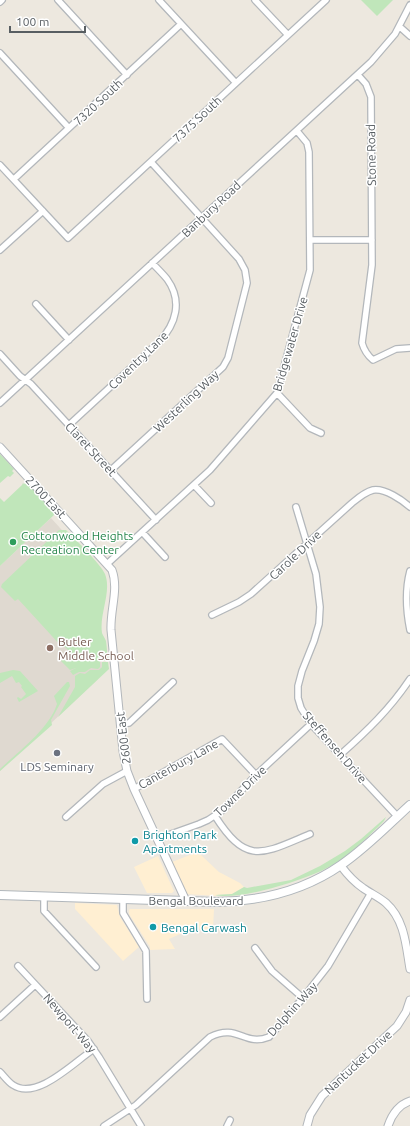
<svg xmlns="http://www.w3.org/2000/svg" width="410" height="1126" font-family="Ubuntu,sans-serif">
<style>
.commercial{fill:#ffefd2}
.education{fill:#dfd9d0}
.green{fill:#c0e6ba}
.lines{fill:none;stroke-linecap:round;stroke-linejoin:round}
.minor-casing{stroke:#b3b7bb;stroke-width:8}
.tertiary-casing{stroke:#b3b7bb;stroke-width:9}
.secondary-casing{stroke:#b1b7bc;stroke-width:10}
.minor{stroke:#fff;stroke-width:5.5}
.tertiary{stroke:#fff;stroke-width:7}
.secondary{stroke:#fff;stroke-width:8}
.leisure-dot{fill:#2e9e5b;stroke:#fff;stroke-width:1.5}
.education-dot{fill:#8d6e63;stroke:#fff;stroke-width:1.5}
.worship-dot{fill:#6b7280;stroke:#fff;stroke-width:1.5}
.culture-dot{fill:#0f9aa8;stroke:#fff;stroke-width:1.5}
.labels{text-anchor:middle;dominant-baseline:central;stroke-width:3;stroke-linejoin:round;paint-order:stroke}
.street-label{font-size:12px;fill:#585e62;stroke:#fff}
.leisure-label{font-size:12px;fill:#27864d;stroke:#fff;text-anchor:start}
.education-label{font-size:12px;fill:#785e54;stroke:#fff;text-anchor:start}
.worship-label{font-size:12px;fill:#5b616d;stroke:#fff}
.culture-label{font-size:12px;fill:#0d838f;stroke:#fff;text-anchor:start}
</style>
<rect width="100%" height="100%" fill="#ede8df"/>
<path class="commercial" d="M195,853L201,855L219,872L240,883L244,887L232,894L216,895L217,896L187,894L172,862Z
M158,856L173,889L174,891L172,893H147L134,867Z
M75,903L117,905L120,917L139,947L123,961L75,909Z
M130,909H214L213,929L200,930L198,926L169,939L175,949L150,950V947L129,914V910Z"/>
<path class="education" d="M51,518L105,578L100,636L102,667L98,679L0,771V566Z"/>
<path class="green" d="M361,0H393L377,16Z
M0,454L14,469L12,471L14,473L10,477L8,476L0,483Z
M27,482L55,514L0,566V498L4,502L22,485L23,483L24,484Z
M59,530H66C76,540 100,563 105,574C112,592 99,614 102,633C103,636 105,638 106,641C107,647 107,654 108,660L100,661V667L98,669L91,668L85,672H79L73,675L70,671L76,668L70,670L61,661L70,652L65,647H62L18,599L15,601L1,587L2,584Z
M102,662H108L109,669L58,717L75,687V676L80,673L85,674L90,670H99L102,667Z
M13,670L20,671L38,691L19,702L17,698L18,697L21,699L26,694L21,687L22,686L19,682L16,683L12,676L0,683V673Z
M67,682H69L70,686L51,720L52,725L0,771V769C19,751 49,729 57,704L54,696Z
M386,817L384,821C369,836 353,852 336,863C313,878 241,901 215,895L232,894L244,887L247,888L291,880L320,866L345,851L361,839Z"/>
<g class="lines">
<defs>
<path id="minor" d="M58,0L127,75
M159,0L236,83
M255,0L288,35
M0,2L2,0
M400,27L410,36
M0,53L69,128
M358,75L366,84L371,97L372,265L362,343C364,350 367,355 373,360L396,349L410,348
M0,165L68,238L326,0
M14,179L181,24
M310,240H372
M0,250L43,211
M36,304L69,340
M0,354L20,376L31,384L156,520
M277,393L310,428L321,433
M0,403L371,62L395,34L410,5
M69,425L159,342C176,324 183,301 167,279C163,274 157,268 152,263
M110,471L223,367L228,358L247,283L245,270L239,259L151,162
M194,485L211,503
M296,507L316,574L320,607L319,624L314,641L302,671L298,686V698L301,708L311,724L397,816
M142,532L165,557
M107,564L210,470L277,393L310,270L309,152L307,143L297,131
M410,571C405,590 406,610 410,630
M212,615L239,602L251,594L352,503C358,498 365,492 373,490C385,488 402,500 410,507
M121,724L129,723L173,682
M340,755C367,731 390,709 410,679
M134,789L222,739L256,775
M215,816C247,866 262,854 310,834
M66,817L103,784L127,771
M157,839L199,824L208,820L223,810L256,775L311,724
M44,896V911L96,967
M123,900V913L146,951L147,999
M255,948L272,971L303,998
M18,966L88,1041L99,1057L141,1126
M0,1017L35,985
M0,1072C4,1076 8,1082 13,1085C37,1101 74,1062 94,1049
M104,1126L136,1105L210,1037C238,1023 244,1047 269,1037L303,998L328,966L371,893
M227,1126L230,1120"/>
<path id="tertiary" d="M0,447L112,570C119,589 110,610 111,630L123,751L127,771L134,789L186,901
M341,866C347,874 354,882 363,888C370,893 379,897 386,903C405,920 406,946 410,969
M307,1126L310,1115L322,1096L397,1026L406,1012L410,1000
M388,1126C392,1114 398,1105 410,1101"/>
<path id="secondary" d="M0,895L217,902C261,901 305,890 341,865C366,848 388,825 410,805"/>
</defs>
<use href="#minor" class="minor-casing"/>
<use href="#tertiary" class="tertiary-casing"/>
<use href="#secondary" class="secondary-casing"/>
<use href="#minor" class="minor"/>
<use href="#tertiary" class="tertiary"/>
<use href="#secondary" class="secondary"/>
</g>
<circle class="leisure-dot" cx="13" cy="542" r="4"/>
<circle class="education-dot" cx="50" cy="648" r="4"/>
<circle class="worship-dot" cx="57" cy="753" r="4"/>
<g class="culture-dot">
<circle cx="135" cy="841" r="4"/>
<circle cx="153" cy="927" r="4"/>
</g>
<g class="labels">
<g class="street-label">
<text transform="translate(98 102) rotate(-43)">7320 South</text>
<text transform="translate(197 119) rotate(-43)">7375 South</text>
<text transform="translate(371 155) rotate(-91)">Stone Road</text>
<text transform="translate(211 209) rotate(-43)">Banbury Road</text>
<text transform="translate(290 344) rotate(-74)">Bridgewater Drive</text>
<text transform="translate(138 360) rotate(-44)">Coventry Lane</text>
<text transform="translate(186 401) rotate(-43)">Westerling Way</text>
<text transform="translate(91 449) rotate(47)">Claret Street</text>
<text transform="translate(46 497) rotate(47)">2700 East</text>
<text transform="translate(295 555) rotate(-43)">Carole Drive</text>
<text transform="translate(123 738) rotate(-97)">2600 East</text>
<text transform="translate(335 747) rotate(49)">Steffensen Drive</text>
<text transform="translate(178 764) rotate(-29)">Canterbury Lane</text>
<text transform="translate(240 791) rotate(-44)">Towne Drive</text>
<text x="196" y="900">Bengal Boulevard</text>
<text transform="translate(292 1009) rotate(-48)">Dolphin Way</text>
<text transform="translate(70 1023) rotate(49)">Newport Way</text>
<text transform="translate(358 1062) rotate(-43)">Nantucket Drive</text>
</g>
<g class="leisure-label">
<text x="21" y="535">Cottonwood Heights<tspan x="21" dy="14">Recreation Center</tspan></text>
</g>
<g class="education-label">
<text x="58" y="641">Butler<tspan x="58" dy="14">Middle School</tspan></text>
</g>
<g class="worship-label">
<text x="57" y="766">LDS Seminary</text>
</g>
<g class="culture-label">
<text x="143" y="834">Brighton Park<tspan x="143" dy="14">Apartments</tspan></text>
<text x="161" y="927">Bengal Carwash</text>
</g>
</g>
<path d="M10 26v6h75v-6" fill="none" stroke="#585e62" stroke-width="2"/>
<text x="16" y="26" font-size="12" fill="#585e62" stroke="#ffffff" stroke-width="3" paint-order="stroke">100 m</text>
</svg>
